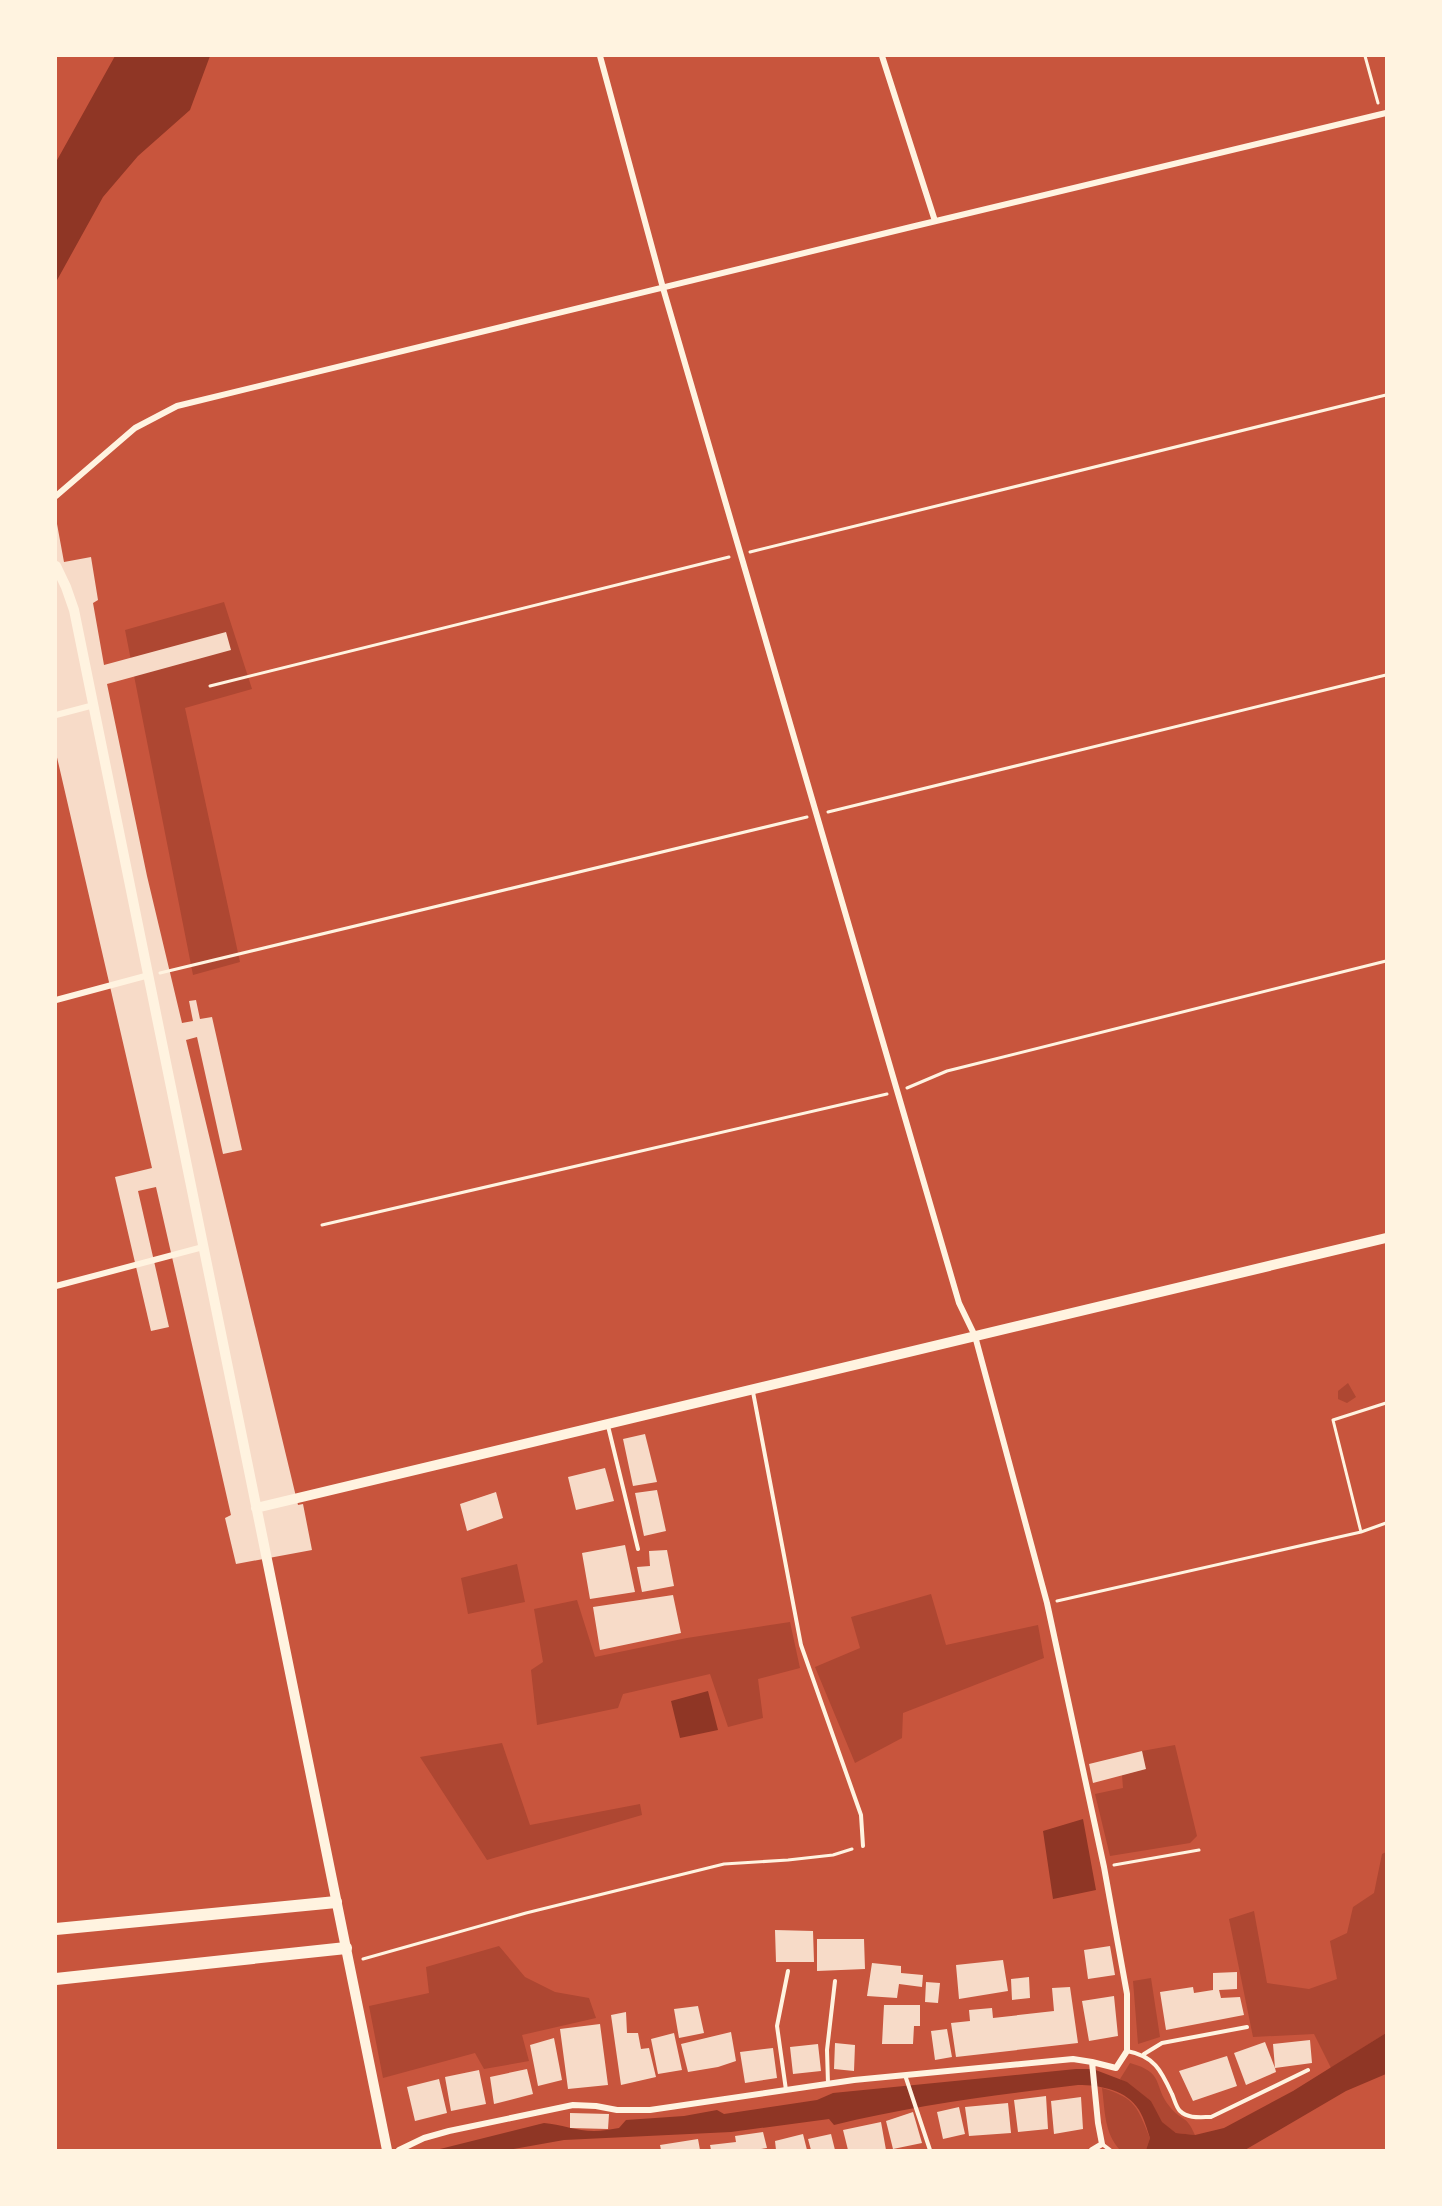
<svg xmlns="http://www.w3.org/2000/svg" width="1442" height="2206" font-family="Helvetica,sans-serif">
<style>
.green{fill:#ae4732}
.water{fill:#8f3625}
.building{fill:#f7dbc8}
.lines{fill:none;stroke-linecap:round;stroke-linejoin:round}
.path{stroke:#fff3e0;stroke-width:3}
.service{stroke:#fff3e0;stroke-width:4}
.minor{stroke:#fff3e0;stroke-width:6}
.tertiary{stroke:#fff3e0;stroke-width:10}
.primary{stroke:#fff3e0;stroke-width:12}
</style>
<rect width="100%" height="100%" fill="#c8553d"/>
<path class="green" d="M224,602L252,689L185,708L240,962L193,975L125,630Z
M1348,1383L1356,1397L1347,1403L1338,1399V1391Z
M517,1564L525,1602L468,1614L461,1578Z
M931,1594L946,1645L1038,1625L1044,1658L903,1713L902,1738L855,1763L815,1667L860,1648L851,1617Z
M577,1600L595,1657L687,1638L790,1622L800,1668L758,1679L763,1718L728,1727L710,1674L623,1694L618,1708L537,1725L531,1670L543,1662L534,1609Z
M502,1743L530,1825L640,1804L642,1815L487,1860L420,1757Z
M1175,1745L1197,1836L1190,1843L1110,1856L1095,1794L1123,1788L1122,1775L1145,1769L1142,1751Z
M1386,1852V2033L1331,2068L1314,2034L1253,2037L1229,1919L1254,1911L1267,1983L1309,1989L1337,1979L1330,1941L1347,1933L1353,1907L1374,1893L1382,1854Z
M499,1946L525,1977L555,1992L589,1998L596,2018L522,2035L529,2061L484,2069L475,2053L383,2078L369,2006L429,1993L426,1967Z
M1151,1978L1160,2037L1138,2044L1133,1981Z
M1130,2063C1166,2073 1152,2085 1170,2107C1181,2121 1186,2114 1195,2135L1176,2133L1161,2122L1151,2101L1120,2079Z
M1102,2088C1136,2098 1137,2107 1150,2138L1146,2150H1120C1104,2133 1105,2110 1102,2088Z"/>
<path class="water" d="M115,56H210L190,110L138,156L103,197L56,282V162Z
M708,1691L718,1730L680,1738L671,1701Z
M1083,1819L1096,1890L1053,1899L1043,1831Z
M1386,2033V2074L1346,2091L1245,2150H1146L1150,2138C1147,2129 1144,2118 1139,2110C1127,2090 1100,2085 1078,2085C996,2095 915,2105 834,2125L829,2119L731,2132L564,2140L508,2150H436L544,2123C560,2124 577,2131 594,2131C602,2131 611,2129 619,2128L626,2120L684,2116L717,2110L724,2114L817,2100L833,2093L1076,2069H1093L1127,2082L1151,2101L1162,2122L1176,2133L1195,2135L1224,2128L1293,2091Z"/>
<path class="building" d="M57,524L64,562L91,557L98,600L93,603L104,665L226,632L231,650L107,684L147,876L182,1023L193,1021L189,1001L196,1000L200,1019L212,1017L242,1150L223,1154L197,1037L186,1040L298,1505L303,1504L312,1550L236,1564L225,1518L231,1515L156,1187L138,1191L169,1327L151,1331L115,1177L152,1168L56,753Z
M645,1434L657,1482L633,1486L623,1439Z
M605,1468L614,1501L576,1510L568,1477Z
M657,1490L666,1531L644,1536L635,1493Z
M496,1492L503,1518L467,1531L460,1504Z
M625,1545L635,1592L590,1599L582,1553Z
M667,1550L674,1586L642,1592L637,1567L650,1566L649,1551Z
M673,1595L681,1633L600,1650L593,1607Z
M1142,1751L1146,1769L1093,1783L1089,1764Z
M775,1930L813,1931L814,1962H776Z
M817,1939H864L865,1969L817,1971Z
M1110,1946L1115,1975L1088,1979L1084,1950Z
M1003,1960L1008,1991L959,1999L956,1965Z
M872,1963L901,1966V1973L923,1975L922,1987L899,1984L897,1998L867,1996Z
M1237,1972V1989L1219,1990L1221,1998L1240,1997L1244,2015L1166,2030L1160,1992L1193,1987L1194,1993L1213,1990V1973Z
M1029,1977L1030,1998L1012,2000L1011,1979Z
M926,1982L940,1983L938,2003L925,2002Z
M1070,1987L1078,2043L956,2057L951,2023L970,2021L969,2010L992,2008L993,2018L1054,2011L1052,1988Z
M1114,1996L1118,2036L1089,2041L1082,2001Z
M884,2005H920V2026H914L913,2044H882Z
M698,2006L704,2033L679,2038L674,2009Z
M626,2012L627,2033H638L641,2049L649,2048L656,2077L621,2085L611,2015Z
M600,2024L608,2085L568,2089L560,2029Z
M947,2029L952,2057L935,2060L931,2031Z
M731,2032L736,2061L718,2067L688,2072L681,2044Z
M674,2033L682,2070L658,2074L651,2039Z
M554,2038L562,2080L538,2086L530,2045Z
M1310,2040L1312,2063L1275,2068L1276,2072L1246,2085L1234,2053L1265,2042L1275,2068L1273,2044Z
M835,2043L855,2045L854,2071L834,2069Z
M818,2044L821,2071L793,2074L790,2047Z
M773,2048L777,2078L745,2083L740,2052Z
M1227,2056L1237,2086L1193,2101L1179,2071Z
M527,2069L533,2094L494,2104L490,2077Z
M479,2070L486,2104L451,2111L445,2077Z
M439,2079L447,2113L415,2121L407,2087Z
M1046,2096L1048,2129L1018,2132L1014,2100Z
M1081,2097L1083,2129L1054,2134L1051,2101Z
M1008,2103L1011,2133L969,2136L965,2107Z
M959,2107L965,2134L943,2139L937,2112Z
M913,2112L922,2143L893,2149L886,2121Z
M570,2113L609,2114L608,2129L570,2128Z
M881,2122L886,2150H848L843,2130Z
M763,2132L767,2148L755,2150H711L710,2145L736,2142L735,2136Z
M803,2134L807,2150H776L775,2141Z
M831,2134L835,2150H811L808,2139Z
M698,2139L700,2150H661L660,2145Z"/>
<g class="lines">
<path class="path" d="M1365,56L1378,103
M750,552L1386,395
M210,686L729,557
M828,812L1386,675
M160,973L807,817
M907,1088L947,1071L1386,961
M322,1225L887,1094
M1361,1532L1333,1420L1386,1403
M1057,1601L1361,1532L1386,1523
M1114,1865L1199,1850
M363,1959L526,1913L724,1864L788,1860L833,1855L852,1849"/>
<path class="service" d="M753,1392L801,1645L861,1815L863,1846
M608,1426L638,1549
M1127,2051C1154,2056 1161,2070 1172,2094C1174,2098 1176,2107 1180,2111C1188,2119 1201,2117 1211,2117L1308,2070
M1144,2054L1162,2043L1247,2027
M905,2075L930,2150
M828,2084L827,2050L835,1981
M786,2090L777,2026L788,1971
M1102,2144L1110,2150"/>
<path class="minor" d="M600,56L663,288L959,1303L975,1336L1047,1603L1104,1867L1127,1994V2051L1116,2068L1092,2062L1098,2123L1102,2144L1092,2150
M882,56L935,221
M56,496L135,428L177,406L911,227L1386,113
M56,715L94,705
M56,1000L149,975
M56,1286L203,1247
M399,2150L424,2138L449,2131L573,2105L596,2106L617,2110H650L854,2080L1073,2059L1092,2062"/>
<path class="tertiary" d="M56,566L66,587L74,610L387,2150
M256,1508L1386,1238"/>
<path class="primary" d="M56,1929L336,1902
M56,1979L346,1948"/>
</g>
<rect width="1442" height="2206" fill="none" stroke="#fff3e0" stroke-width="114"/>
</svg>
